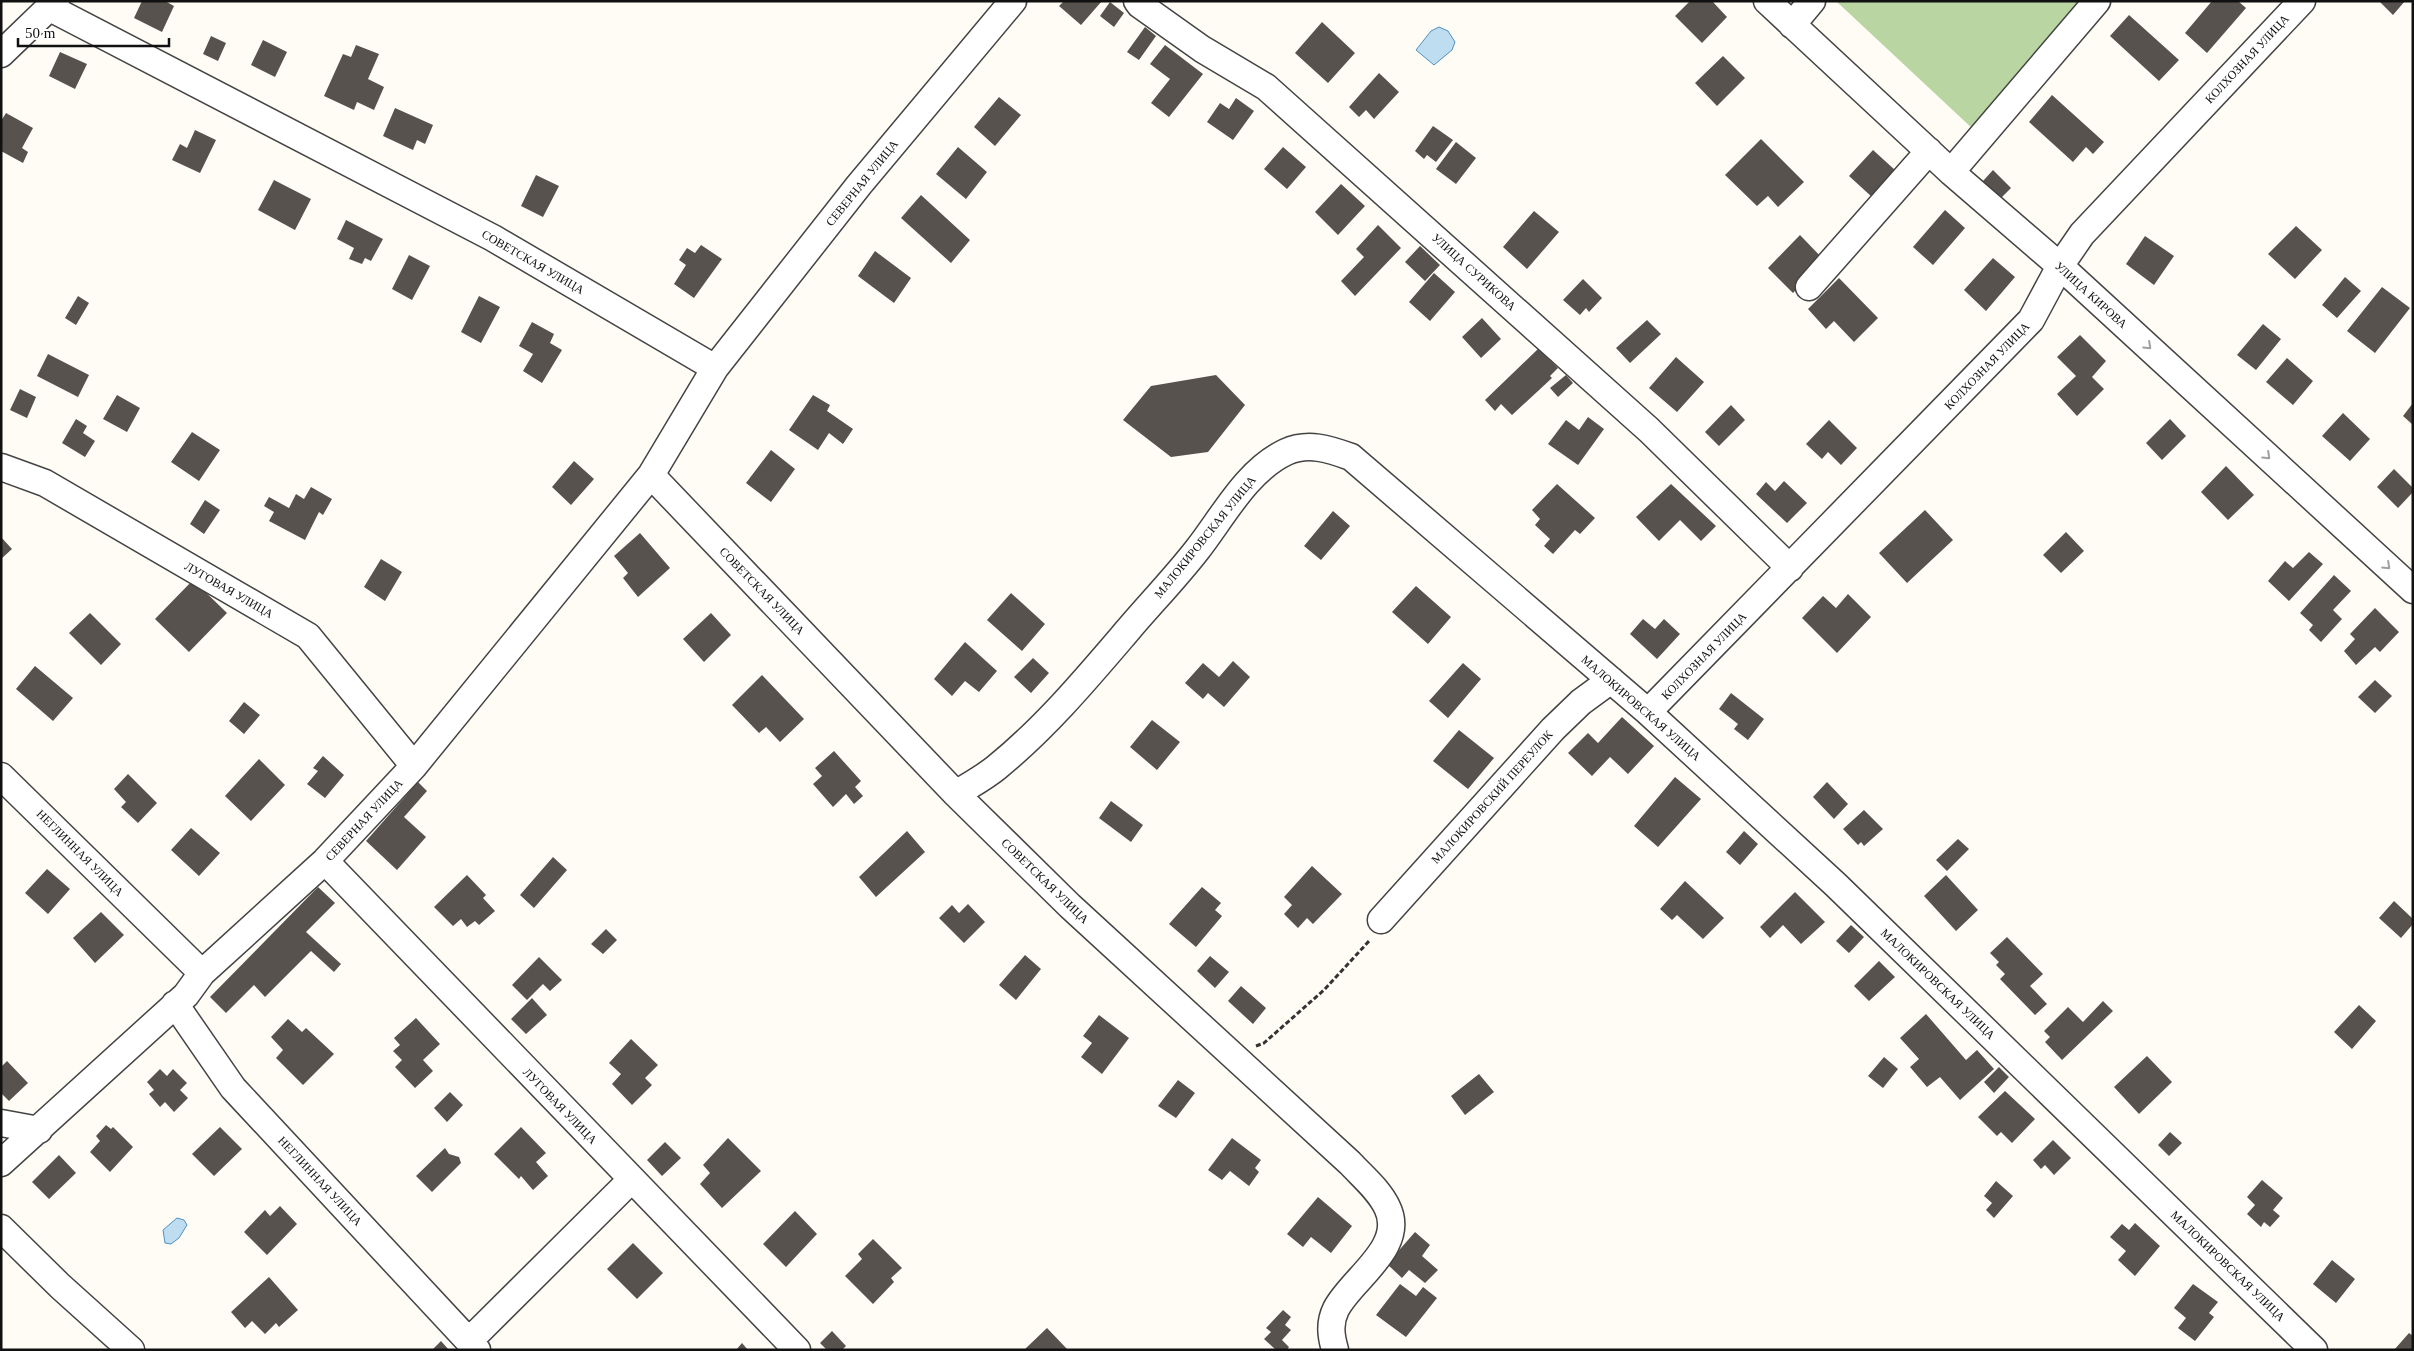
<svg xmlns="http://www.w3.org/2000/svg" width="2414" height="1351" font-family="'Times New Roman',serif">
<style>
.forest{fill:#b9d5a2}
.water{fill:#bfddf1;stroke:#4d91c0}
.building{fill:#58524e}
.lines{fill:none;stroke-linecap:round;stroke-linejoin:round}
.minor-casing{stroke:#444;stroke-width:29}
.path{stroke:#333;stroke-width:3;stroke-dasharray:5 2.5;stroke-linecap:butt}
.minor{stroke:#fff;stroke-width:26}
.oneway{stroke:#a0a0a0}
.labels{text-anchor:middle;dominant-baseline:central;stroke-width:5;stroke-linejoin:round;paint-order:stroke}
.street-label{font-size:12px;fill:#111;stroke:#fff}
</style>
<rect width="100%" height="100%" fill="#fefcf5"/>
<path class="forest" d="M1836,1H2081L1974,130Z"/>
<path class="water" d="M1439,27L1448,31L1455,42L1452,50L1434,65L1416,50L1431,31Z
M177,1218L184,1220L187,1225L179,1238L171,1244L165,1243L163,1230Z"/>
<path class="building" d="M142,1H165L174,6L162,32L134,18Z
M1064,1H1102L1081,25L1059,6Z
M1690,1H1712L1727,17L1702,43L1675,16Z
M2212,1H2238L2246,8L2207,53L2185,33Z
M2379,1H2405L2393,15Z
M1110,2L1124,13L1114,27L1100,16Z
M2129,15L2179,60L2159,81L2110,36Z
M1322,22L1355,53L1328,83L1295,53Z
M1145,27L1156,36L1139,60L1127,52Z
M211,36L226,43L218,61L203,54Z
M263,40L287,52L275,77L251,65Z
M356,45L379,54L368,79L384,87L374,110L357,102L354,110L324,96L343,54L351,57Z
M1165,45L1203,74L1169,117L1151,103L1170,79L1150,64Z
M60,52L87,64L75,89L49,76Z
M1723,56L1745,78L1717,106L1695,83Z
M1379,73L1399,92L1374,119L1366,110L1359,117L1349,107Z
M2052,95L2104,142L2093,154L2086,147L2073,162L2029,122Z
M999,97L1021,115L995,146L974,127Z
M1236,98L1254,111L1233,140L1207,122L1220,103L1229,109Z
M395,108L433,125L425,144L417,140L413,150L383,136Z
M6,113L33,128L22,148L28,152L23,163L1,151V121Z
M1433,126L1453,140L1436,162L1427,155L1424,159L1415,151Z
M195,130L216,140L200,173L172,160L180,144L187,148Z
M1761,139L1804,182L1778,207L1768,196L1757,206L1725,175Z
M1456,142L1476,158L1456,184L1436,169Z
M958,147L987,172L966,199L936,174Z
M1283,147L1306,167L1287,189L1264,169Z
M1873,150L1895,170L1872,197L1849,176Z
M1993,170L2011,188L2001,198L1983,181Z
M536,175L559,186L543,217L521,206Z
M274,180L311,199L295,230L258,210Z
M1341,184L1365,206L1338,235L1315,212Z
M921,195L970,240L951,263L901,218Z
M1945,210L1965,228L1933,265L1913,247Z
M1534,211L1559,232L1527,269L1503,247Z
M346,220L383,239L371,261L365,258L362,264L349,259L354,248L337,239Z
M1378,225L1401,248L1355,296L1341,281L1364,257L1356,249Z
M2296,226L2322,250L2295,279L2268,254Z
M1800,235L1824,260L1793,293L1768,268Z
M2145,236L2174,256L2154,285L2126,264Z
M701,245L722,259L694,298L674,284L686,265L679,260L687,248L695,253Z
M1420,246L1440,265L1425,281L1405,262Z
M875,251L911,278L894,303L858,276Z
M409,255L430,266L412,300L392,289Z
M1993,258L2015,277L1986,311L1964,290Z
M1434,273L1455,292L1430,321L1409,302Z
M2345,277L2361,291L2337,318L2322,305Z
M1839,278L1878,318L1854,342L1834,321L1826,329L1808,309Z
M1583,279L1602,298L1589,312L1586,308L1580,315L1563,300Z
M2382,287L2410,308L2375,353L2347,331Z
M78,296L89,303L76,325L65,318Z
M479,296L500,307L481,343L461,332Z
M1482,318L1501,339L1481,358L1462,337Z
M1647,320L1661,334L1630,363L1616,348Z
M532,322L554,334L550,343L562,350L542,383L523,371L533,354L519,346Z
M2263,324L2281,339L2256,370L2237,355Z
M2080,335L2106,361L2092,377L2104,389L2077,416L2057,394L2076,376L2057,357Z
M1538,349L1558,368L1550,376L1552,378L1512,415L1501,404L1495,411L1485,400Z
M48,354L89,375L78,397L37,376Z
M1676,357L1704,382L1677,412L1649,388Z
M2287,358L2313,381L2293,405L2266,382Z
M1216,375L1245,405L1208,452L1171,457L1123,420L1151,386Z
M1566,375L1573,383L1558,397L1550,388Z
M20,389L36,397L27,418L10,410Z
M117,395L140,408L127,432L103,419Z
M813,395L830,405L827,411L853,429L843,444L829,433L818,450L789,430Z
M2413,403V425L2403,416Z
M1731,405L1745,420L1719,446L1705,432Z
M2343,413L2370,439L2350,461L2322,436Z
M1588,417L1604,429L1578,465L1548,444L1566,420L1579,430Z
M76,419L87,426L83,433L95,441L85,457L62,443Z
M2170,419L2186,436L2162,460L2146,443Z
M1829,420L1857,448L1841,465L1828,452L1822,459L1806,444Z
M192,432L220,450L199,481L171,462Z
M771,450L795,469L771,502L746,483Z
M574,461L594,479L571,505L552,487Z
M2226,466L2254,495L2228,520L2201,492Z
M2394,469L2413,488V492L2398,508L2377,487Z
M1784,481L1807,503L1787,523L1756,494L1766,482L1775,491Z
M1557,484L1595,518L1580,534L1575,530L1553,554L1544,546L1550,539L1535,525L1540,519L1532,510Z
M1671,484L1716,526L1701,541L1680,520L1659,541L1636,517Z
M311,487L332,499L323,515L319,512L305,540L269,521L274,512L264,506L269,497L289,508L296,494L304,499Z
M205,500L220,510L204,534L190,524Z
M1925,510L1953,540L1907,583L1879,553Z
M1333,511L1350,526L1321,560L1304,546Z
M2066,532L2084,551L2061,573L2043,555Z
M640,533L670,568L638,597L623,578L628,573L614,556Z
M1,537L12,549L1,559Z
M2309,552L2323,564L2289,601L2268,581L2285,561L2293,568Z
M381,559L402,572L385,601L364,587Z
M2334,575L2351,591L2333,610L2342,619L2321,642L2309,630L2313,625L2300,613Z
M193,580L227,613L189,652L155,619Z
M1416,586L1451,617L1428,644L1392,612Z
M1011,593L1045,624L1022,651L987,620Z
M1848,594L1871,617L1837,653L1802,618L1823,596L1836,608Z
M2375,608L2399,632L2380,652L2375,647L2356,665L2344,651L2355,639L2350,634Z
M90,613L121,644L101,665L69,633Z
M711,613L731,635L704,662L683,639Z
M1643,619L1655,629L1664,619L1680,634L1657,659L1630,634Z
M965,642L997,671L979,692L965,681L952,696L934,679Z
M1033,658L1049,673L1031,693L1014,677Z
M1233,661L1250,677L1224,707L1208,693L1203,699L1185,683L1203,663L1219,677Z
M1463,663L1481,679L1448,718L1429,701Z
M35,666L73,698L53,721L16,689Z
M762,675L804,719L780,742L766,727L759,733L732,705Z
M2375,680L2392,696L2375,713L2358,697Z
M1731,693L1764,719L1748,740L1734,729L1738,724L1719,709Z
M244,702L260,715L244,734L229,721Z
M1622,717L1654,746L1628,774L1610,757L1592,776L1568,753L1588,733L1598,743Z
M1152,720L1180,742L1157,770L1130,747Z
M1459,730L1494,758L1468,789L1433,761Z
M834,751L861,781L855,787L863,796L854,804L846,794L833,807L813,784L822,776L815,768Z
M323,756L344,775L325,798L307,784L318,771L313,768Z
M259,759L285,785L251,821L225,796Z
M128,774L157,803L138,823L121,807L126,802L114,789Z
M1675,777L1701,799L1658,847L1634,826Z
M418,782L427,791L404,817L426,837L397,870L366,841Z
M1827,782L1848,804L1834,819L1813,797Z
M1111,801L1143,825L1131,842L1099,818Z
M1864,810L1883,829L1864,846L1861,842L1858,845L1843,829Z
M191,828L220,853L199,876L171,850Z
M907,831L925,852L876,897L859,877Z
M1744,831L1758,844L1740,865L1726,852Z
M1958,839L1969,849L1947,871L1936,860Z
M553,857L567,870L534,908L520,895Z
M1312,866L1342,894L1313,924L1307,918L1298,928L1284,914L1292,905L1284,897Z
M47,869L70,889L48,914L25,893Z
M467,875L486,895L483,898L495,911L479,925L475,921L467,927L461,919L453,926L434,907Z
M1946,875L1978,910L1956,931L1924,896Z
M1685,881L1724,918L1703,939L1677,915L1672,920L1660,909Z
M318,887L335,903L306,932L341,964L334,972L311,951L265,997L254,985L226,1013L210,997Z
M1202,887L1221,903L1215,910L1222,916L1196,947L1169,924Z
M1795,892L1825,922L1801,944L1783,925L1770,938L1760,927Z
M2394,901L2413,919V924L2401,938L2379,918Z
M968,904L985,922L964,943L939,918L952,905L959,913Z
M101,912L124,935L95,963L73,938Z
M1851,925L1864,937L1849,953L1836,941Z
M606,929L617,940L603,954L591,944Z
M2007,937L2043,974L2030,986L2047,1004L2035,1015L2000,979L2005,974L1996,965L1999,962L1990,953Z
M1025,955L1041,969L1016,1000L999,985Z
M1210,956L1229,972L1215,988L1197,971Z
M539,957L562,980L550,991L543,984L527,1000L512,985Z
M1879,961L1895,977L1869,1001L1854,986Z
M1241,986L1266,1008L1253,1024L1228,1001Z
M532,998L547,1015L526,1034L511,1019Z
M2103,1001L2113,1011L2062,1060L2045,1042L2050,1037L2044,1031L2068,1007L2083,1022Z
M2359,1005L2376,1021L2352,1049L2334,1032Z
M1926,1014L1966,1060L1977,1050L1994,1069L1960,1100L1940,1077L1927,1087L1910,1067L1919,1059L1900,1038Z
M1099,1015L1129,1038L1102,1074L1081,1057L1092,1043L1083,1036Z
M416,1018L440,1044L423,1060L433,1071L415,1088L395,1067L402,1060L393,1051L400,1045L394,1038Z
M288,1019L302,1032L306,1028L334,1054L303,1085L276,1058L283,1050L271,1037Z
M631,1039L658,1065L645,1078L652,1085L632,1105L612,1084L621,1074L609,1063Z
M2147,1056L2172,1082L2139,1114L2114,1087Z
M1884,1057L1898,1069L1883,1088L1868,1076Z
M7,1061L28,1083L9,1101L1,1093V1067Z
M1999,1067L2009,1077L1994,1093L1984,1082Z
M160,1069L167,1076L173,1069L187,1083L180,1090L188,1098L174,1112L165,1102L160,1107L149,1094L154,1090L147,1082Z
M1479,1074L1494,1092L1465,1115L1451,1096Z
M1178,1080L1195,1093L1176,1118L1158,1106Z
M2005,1091L2035,1119L2012,1143L2001,1132L1997,1136L1978,1117Z
M450,1092L463,1105L447,1122L434,1108Z
M106,1125L111,1129L113,1127L133,1147L110,1172L90,1152L100,1141L96,1136Z
M220,1127L242,1149L214,1176L192,1154Z
M521,1127L546,1153L536,1162L548,1176L533,1190L521,1176L519,1179L494,1154Z
M2170,1132L2182,1143L2169,1156L2158,1145Z
M728,1138L761,1171L722,1208L700,1184L710,1173L703,1165Z
M1232,1138L1261,1160L1255,1168L1259,1172L1249,1186L1230,1171L1222,1180L1208,1170Z
M2053,1140L2071,1158L2054,1175L2045,1165L2041,1169L2033,1160Z
M665,1142L681,1158L662,1176L647,1160Z
M445,1148L449,1154L459,1157L461,1163L432,1192L416,1176Z
M59,1155L76,1173L49,1199L32,1182Z
M2262,1180L2283,1198L2273,1210L2280,1216L2270,1227L2264,1222L2261,1227L2247,1214L2255,1205L2247,1197Z
M1996,1181L2013,1196L1994,1218L1986,1210L1992,1203L1984,1196Z
M1318,1197L1352,1226L1331,1253L1311,1237L1303,1247L1287,1234Z
M280,1206L297,1224L267,1255L244,1232L265,1210L270,1216Z
M795,1211L817,1234L786,1267L763,1244Z
M2135,1223L2160,1246L2135,1276L2118,1260L2126,1251L2110,1237L2122,1224L2129,1230Z
M1415,1232L1430,1245L1422,1256L1438,1270L1425,1283L1409,1270L1402,1278L1387,1264Z
M873,1239L902,1268L891,1278L894,1282L873,1304L845,1276L862,1259L858,1254Z
M633,1243L663,1273L637,1299L607,1269Z
M2332,1260L2355,1279L2336,1303L2313,1284Z
M269,1277L298,1310L279,1327L276,1323L265,1334L252,1321L245,1328L231,1312Z
M1400,1284L1416,1296L1423,1287L1437,1298L1406,1337L1376,1315Z
M2193,1284L2218,1302L2209,1313L2214,1317L2195,1341L2178,1328L2186,1318L2174,1308Z
M1283,1310L1291,1317L1285,1325L1291,1330L1282,1340L1289,1347L1287,1350H1276L1264,1339L1271,1332L1266,1328Z
M1047,1328L1068,1350H1024Z
M832,1331L846,1346L842,1350H827L820,1343Z
M2409,1333L2413,1336V1350H2394Z
M441,1341L449,1350H432Z
M742,1343L748,1350H736Z"/>
<g class="lines">
<defs>
<path id="minor" d="M1137,1L1140,5L1202,49L1266,87L1649,430L1790,568
M1767,1L1951,172L2060,266L2413,590
M50,8L493,238L715,368L651,475L956,794L1070,906L1350,1163C1363,1177 1379,1190 1387,1207C1407,1247 1351,1279 1336,1309C1329,1323 1331,1336 1335,1350
M1792,25L1812,1
M1,54L56,1
M1951,172L2097,1
M1809,287L1929,151
M715,368L859,185L1013,1
M1,467L45,483L308,636L414,766
M1648,712L2031,320L2060,266L2082,234L2302,1
M1,776L202,973
M956,794C970,785 985,777 997,767C1046,727 1087,678 1128,630C1151,603 1176,577 1197,550C1223,517 1246,471 1286,452C1308,442 1329,449 1351,457L1648,712L1836,885L2314,1350
M325,861L797,1350
M1381,920L1553,729L1581,702L1611,680
M175,1004L233,1088L477,1350
M1,1123L39,1130
M1,1163L186,995L202,973L325,861L414,766L651,475
M1,1228L60,1286L131,1350
M469,1341L631,1180"/>
</defs>
<use href="#minor" class="minor-casing"/>
<path class="path" d="M1256,1046L1264,1043L1324,990L1370,940"/>
<use href="#minor" class="minor"/>
</g>
<defs><path id="oneway-chevron" d="M-2-3.5L2.5 0L-2 3.5" fill="none" stroke-width="1.6" stroke-linecap="round" stroke-linejoin="round" transform="scale(1.25)"/></defs>
<g class="oneway">
<use href="#oneway-chevron" transform="translate(2148 346) rotate(43)"/>
<use href="#oneway-chevron" transform="translate(2267 456) rotate(43)"/>
<use href="#oneway-chevron" transform="translate(2387 566) rotate(43)"/>
</g>
<g class="labels">
<g class="street-label">
<text transform="translate(2247 59) rotate(-47)">КОЛХОЗНАЯ УЛИЦА</text>
<text transform="translate(862 183) rotate(-51)">СЕВЕРНАЯ УЛИЦА</text>
<text transform="translate(533 262) rotate(30)">СОВЕТСКАЯ УЛИЦА</text>
<text transform="translate(1474 272) rotate(42)">УЛИЦА СУРИКОВА</text>
<text transform="translate(2091 295) rotate(42)">УЛИЦА КИРОВА</text>
<text transform="translate(1987 366) rotate(-46)">КОЛХОЗНАЯ УЛИЦА</text>
<text transform="translate(1205 537) rotate(-51)">МАЛОКИРОВСКАЯ УЛИЦА</text>
<text transform="translate(229 590) rotate(30)">ЛУГОВАЯ УЛИЦА</text>
<text transform="translate(762 591) rotate(46)">СОВЕТСКАЯ УЛИЦА</text>
<text transform="translate(1704 656) rotate(-46)">КОЛХОЗНАЯ УЛИЦА</text>
<text transform="translate(1641 708) rotate(41)">МАЛОКИРОВСКАЯ УЛИЦА</text>
<text transform="translate(1492 797) rotate(-48)">МАЛОКИРОВСКИЙ ПЕРЕУЛОК</text>
<text transform="translate(364 820) rotate(-47)">СЕВЕРНАЯ УЛИЦА</text>
<text transform="translate(80 853) rotate(45)">НЕГЛИННАЯ УЛИЦА</text>
<text transform="translate(1045 881) rotate(44)">СОВЕТСКАЯ УЛИЦА</text>
<text transform="translate(1938 984) rotate(44)">МАЛОКИРОВСКАЯ УЛИЦА</text>
<text transform="translate(560 1106) rotate(46)">ЛУГОВАЯ УЛИЦА</text>
<text transform="translate(320 1181) rotate(47)">НЕГЛИННАЯ УЛИЦА</text>
<text transform="translate(2228 1266) rotate(44)">МАЛОКИРОВСКАЯ УЛИЦА</text>
</g>
</g>
<rect width="2414" height="1351" fill="none" stroke="#111111" stroke-width="5"/>
<path d="M18 38v8h151v-8" fill="none" stroke="#111111" stroke-width="2.5"/>
<text x="25" y="38" font-size="15" fill="#111111" stroke="#ffffff" stroke-width="4" paint-order="stroke">50 m</text>
</svg>
